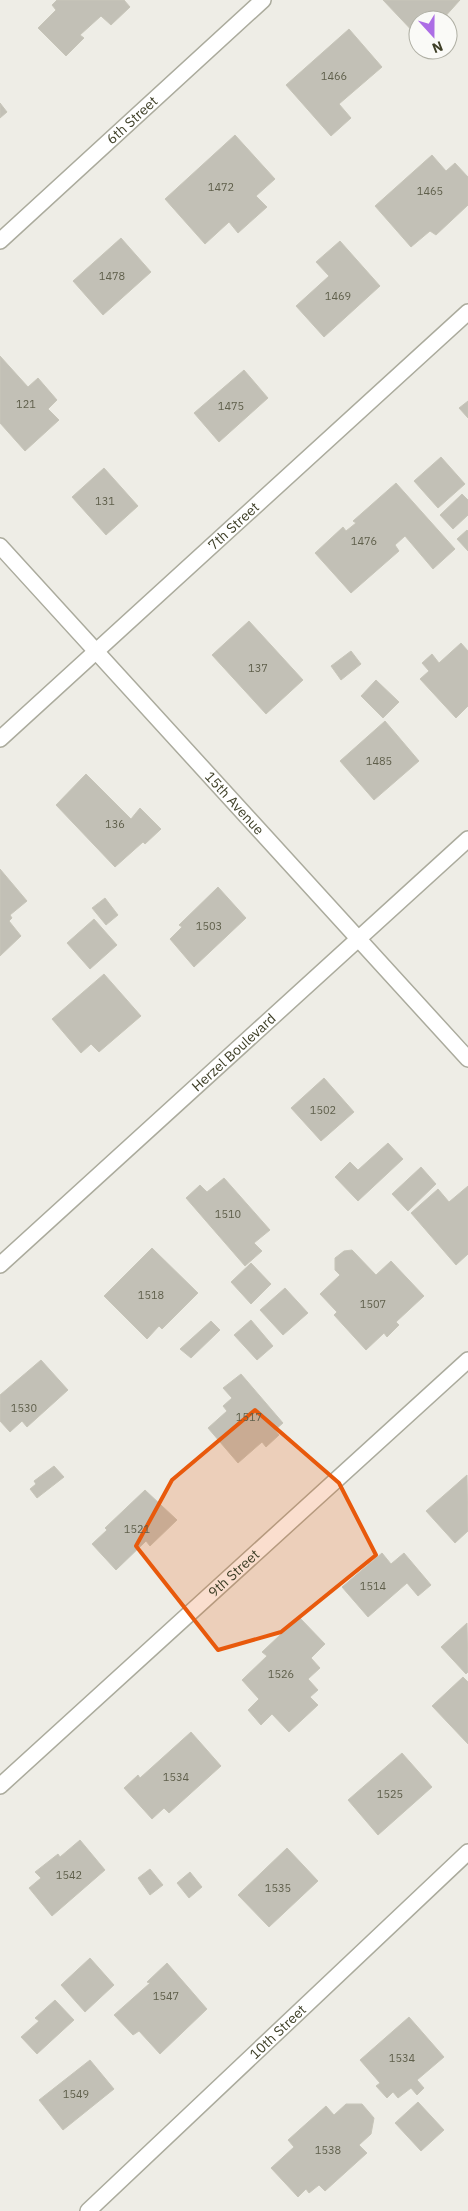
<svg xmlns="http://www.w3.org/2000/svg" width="468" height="2211" font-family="'IBM Plex Sans',sans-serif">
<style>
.building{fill:#c2c0b6;stroke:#c7c5b9}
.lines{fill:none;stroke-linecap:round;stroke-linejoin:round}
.minor-casing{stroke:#abab9d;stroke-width:18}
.minor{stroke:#fff;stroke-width:15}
.marked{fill:#e8590c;fill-opacity:0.2;stroke:#e8590c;stroke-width:4;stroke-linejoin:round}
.labels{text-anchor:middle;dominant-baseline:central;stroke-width:4;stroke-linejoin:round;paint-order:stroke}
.number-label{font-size:11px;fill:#5f5f4b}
.street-label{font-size:14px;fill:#3e3f27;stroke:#fafaf7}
</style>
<rect width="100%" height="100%" fill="#eeede6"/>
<path class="building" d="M57,0H124L130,7L111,25L101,16L80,35L84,38L66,56L38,28L56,10L52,5Z
M383,0H460L442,20H418V37Z
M349,29L382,67L339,104L351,118L331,136L286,85Z
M0,103L7,112L0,118Z
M235,135L275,179L256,196L267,207L238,233L229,222L205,244L165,199Z
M432,155L446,171L455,163L468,177V205L436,235L430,231L411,247L375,206Z
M121,238L151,272L103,315L73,281Z
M340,241L380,286L324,337L296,306L329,276L316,262Z
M0,356L28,387L38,378L57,400L48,409L59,420L25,451L0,423Z
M244,370L268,398L219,442L194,413Z
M468,401V418L459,408Z
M441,457L465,484L438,508L414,481Z
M104,468L138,506L106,535L72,497Z
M396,483L455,549L433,569L405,536L395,545L399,551L351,593L315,553L343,527L346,531L356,523L353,521Z
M462,494L468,500V515L453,529L440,515Z
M467,530L468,531V551L457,539Z
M249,621L303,680L266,714L212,655Z
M461,643L468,651V706L456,718L420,679L429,671L422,663L432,654L439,663Z
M351,651L361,664L341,680L331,666Z
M376,680L399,702L383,718L361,696Z
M385,721L419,761L374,800L340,761Z
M86,774L131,819L140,808L161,829L145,844L143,842L115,867L56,805Z
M0,869L27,901L10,915L12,918L9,921L21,936L0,956Z
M218,887L246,918L194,967L170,939L182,927L179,925Z
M105,898L118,915L106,925L92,908Z
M94,919L117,945L90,969L67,943Z
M104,974L141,1016L99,1052L91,1044L81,1053L52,1019Z
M324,1078L354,1112L321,1141L291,1108Z
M388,1143L403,1159L358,1201L335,1177L350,1162L358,1170Z
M421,1167L436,1184L408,1211L392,1194Z
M224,1178L270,1230L254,1243L262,1251L245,1266L186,1198L200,1185L207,1192Z
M468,1186V1254L456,1265L411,1213L438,1189L449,1202Z
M152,1248L198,1293L162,1329L159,1326L147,1339L104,1296Z
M352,1250L376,1275L391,1261L424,1296L396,1322L399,1325L387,1337L384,1333L366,1350L334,1315L337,1312L320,1294L340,1275L335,1270V1258L344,1251Z
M251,1263L271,1284L251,1304L231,1282Z
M285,1288L308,1313L283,1335L260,1310Z
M251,1320L273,1346L257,1360L234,1335Z
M211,1321L220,1330L191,1358L180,1349Z
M41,1360L68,1390L27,1427L22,1421L10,1432L0,1421V1395Z
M241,1374L283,1423L275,1430L279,1435L266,1447L262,1442L238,1463L208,1428L227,1411L223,1406L232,1398L223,1388Z
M54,1466L64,1477L37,1498L30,1489L36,1484L34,1481Z
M467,1475L468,1531L455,1543L426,1511Z
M145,1490L177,1520L150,1546L146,1541L116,1570L92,1544L107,1530L105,1528Z
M382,1553L391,1564L404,1553L431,1585L418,1596L407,1583L368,1617L342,1587Z
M299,1617L325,1644L311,1658L320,1668L308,1679L318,1690L310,1697L318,1705L289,1732L272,1714L261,1725L248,1710L259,1699L242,1680L267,1656L262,1652Z
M467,1623L468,1672L466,1674L441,1647Z
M463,1677L468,1682V1744L432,1706Z
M191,1732L221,1766L169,1813L164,1808L152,1819L124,1788L138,1775L140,1778Z
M402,1753L432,1787L378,1835L348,1800Z
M80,1840L105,1870L52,1916L29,1888L41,1878L35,1872L58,1854L60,1857Z
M287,1848L318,1881L269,1927L238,1895Z
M150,1869L163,1885L150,1895L138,1878Z
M190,1872L202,1887L189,1898L177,1883Z
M90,1958L114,1985L85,2012L61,1985Z
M167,1963L207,2009L160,2054L139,2031L133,2035L114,2015L150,1983L147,1982Z
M55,2000L74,2020L37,2054L21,2037L39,2021L35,2018Z
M409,2017L444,2057L417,2080L424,2088L417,2095L411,2088L398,2098L393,2092L387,2098L376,2086L380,2083L360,2060Z
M90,2060L114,2089L63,2130L39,2100Z
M418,2102L444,2130L421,2151L395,2123Z
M346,2104H362L374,2118L371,2134L359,2145L367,2153L325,2191L319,2185L309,2193L306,2189L298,2197L271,2168L294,2147L288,2140L326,2106L334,2115Z"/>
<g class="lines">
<defs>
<g id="minor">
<path id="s1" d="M0,241L263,0"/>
<path id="s2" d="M0,546L468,1059"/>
<path id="s3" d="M0,739L468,312"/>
<path id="s4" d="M0,1265L468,839"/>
<path id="s5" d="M0,1786L468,1360"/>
<path id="s6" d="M88,2211L468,1852"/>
</g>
</defs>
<use href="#minor" class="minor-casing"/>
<use href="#minor" class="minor"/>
</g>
<path class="marked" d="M255,1410L339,1483L376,1555L281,1632L218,1650L136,1546L172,1480Z"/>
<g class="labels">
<g class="number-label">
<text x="334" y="76">1466</text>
<text x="221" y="187">1472</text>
<text x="430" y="191">1465</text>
<text x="112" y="276">1478</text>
<text x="338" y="296">1469</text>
<text x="26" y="404">121</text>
<text x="231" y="406">1475</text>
<text x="105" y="501">131</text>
<text x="364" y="541">1476</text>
<text x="258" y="668">137</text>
<text x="379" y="761">1485</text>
<text x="115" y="824">136</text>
<text x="209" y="926">1503</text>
<text x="323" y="1110">1502</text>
<text x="228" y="1214">1510</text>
<text x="151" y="1295">1518</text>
<text x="373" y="1304">1507</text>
<text x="24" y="1408">1530</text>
<text x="249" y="1417">1517</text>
<text x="137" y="1529">1521</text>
<text x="373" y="1586">1514</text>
<text x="281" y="1674">1526</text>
<text x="176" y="1777">1534</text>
<text x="390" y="1794">1525</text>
<text x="69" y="1875">1542</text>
<text x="278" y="1888">1535</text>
<text x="166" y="1996">1547</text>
<text x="402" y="2058">1534</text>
<text x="76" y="2094">1549</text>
<text x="328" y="2150">1538</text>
</g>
<g class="street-label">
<text stroke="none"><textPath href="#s1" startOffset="179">6th Street</textPath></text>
<text stroke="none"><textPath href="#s3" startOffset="316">7th Street</textPath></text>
<text stroke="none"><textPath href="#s2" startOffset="348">15th Avenue</textPath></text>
<text stroke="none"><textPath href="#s4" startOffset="316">Herzel Boulevard</textPath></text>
<text stroke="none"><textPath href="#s5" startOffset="316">9th Street</textPath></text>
<text stroke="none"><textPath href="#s6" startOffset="261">10th Street</textPath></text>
</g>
</g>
<g transform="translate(433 35) rotate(159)"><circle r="24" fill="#fafaf7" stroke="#afafa4"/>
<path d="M0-4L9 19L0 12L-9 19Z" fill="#ac6de5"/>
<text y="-8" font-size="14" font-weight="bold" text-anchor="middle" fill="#3e3f27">N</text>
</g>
</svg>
